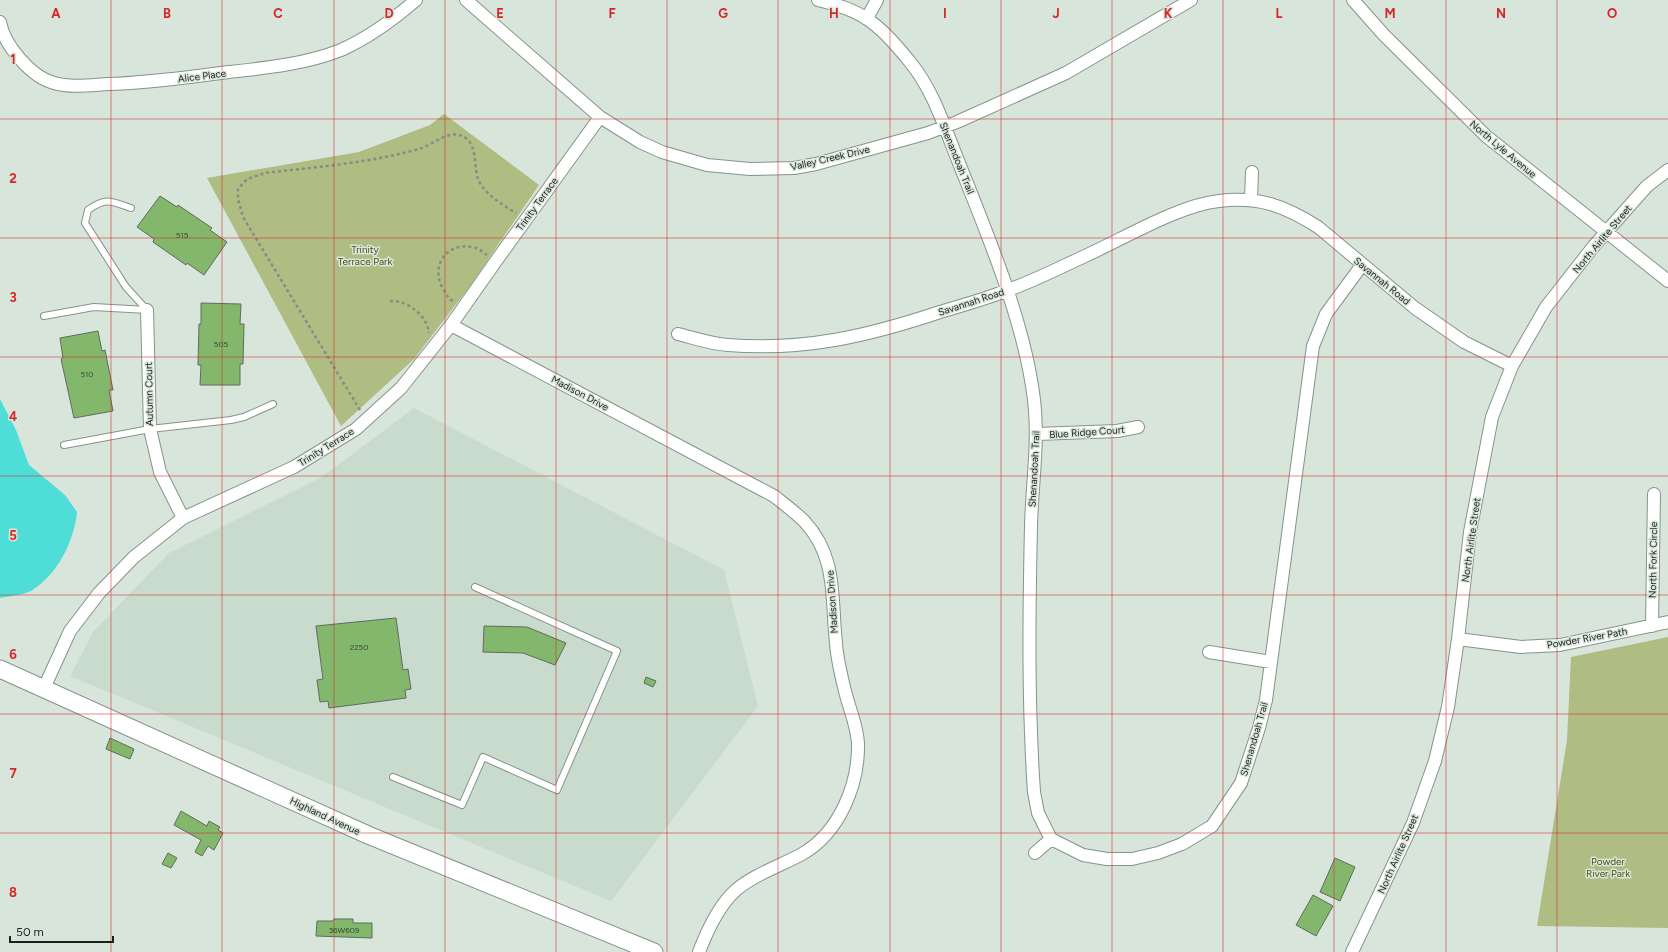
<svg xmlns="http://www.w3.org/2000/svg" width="1668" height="952" font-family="Figtree,sans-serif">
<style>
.built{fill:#c8dbcd}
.green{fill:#afbc82}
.water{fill:#4fddd8}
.building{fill:#83b86c;stroke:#626a5f}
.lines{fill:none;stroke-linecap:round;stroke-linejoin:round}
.service-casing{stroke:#87938a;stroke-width:8}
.minor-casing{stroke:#87938a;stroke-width:14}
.secondary-casing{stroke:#87938a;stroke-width:19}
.path{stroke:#848d86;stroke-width:2.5;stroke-dasharray:3 3;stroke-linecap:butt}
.service{stroke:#fff;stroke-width:6}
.minor{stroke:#fff;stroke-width:12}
.secondary{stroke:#fff;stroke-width:17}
.grid{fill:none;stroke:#d62828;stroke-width:1;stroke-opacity:0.55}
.labels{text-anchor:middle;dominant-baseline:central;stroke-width:3;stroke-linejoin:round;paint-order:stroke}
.number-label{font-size:8px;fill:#364732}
.street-label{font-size:10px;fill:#1d211e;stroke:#d8e5db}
.park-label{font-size:10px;fill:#4a5512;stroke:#d8e5db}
.grid-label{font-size:13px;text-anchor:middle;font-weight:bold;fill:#d62828;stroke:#d8e5db;stroke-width:3;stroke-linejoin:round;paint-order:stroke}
</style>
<rect width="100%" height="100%" fill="#d8e5db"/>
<path class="built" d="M414,408L724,570L758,706L611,901L70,676L93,632L169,553L322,477Z"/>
<path class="green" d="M444,114L539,185L470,286L414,359L341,426L207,178L359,152L430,125Z
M1668,637V928L1537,926L1567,740L1571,657Z"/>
<path class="water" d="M0,399L16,430L29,465L65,495L77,512C74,542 57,575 31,591C23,595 9,596 0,598Z"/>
<path class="building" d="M160,196L177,207L178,205L212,228L210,230L227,242L204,275L187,263L186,265L153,242L154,239L137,227Z
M201,303L241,304L240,324H244L243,364H240V385H200L201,365H198L199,324H201Z
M98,331L102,351L105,350L113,390H109L113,411L74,418L61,359L63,358L60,338Z
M396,618L403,670L408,669L411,689L405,690L406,698L329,708L328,701L320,702L317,680L323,679L316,626Z
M484,626L527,627L566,643L555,665L523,653L483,652Z
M646,677L656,681L653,687L644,683Z
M110,738L134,749L130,759L106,749Z
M181,811L207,826L209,821L220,827L218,830L223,833L214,850L208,846L202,856L195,852L201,840L174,825Z
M168,853L177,858L171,868L162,864Z
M1335,858L1355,867L1340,901L1320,892Z
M1313,895L1333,906L1316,936L1296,925Z
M334,919H353V923H372V938L316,936L317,921H333Z"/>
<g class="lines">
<defs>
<path id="service" d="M131,208C111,201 106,197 88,210L85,223L126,287L147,310
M44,316L94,307L147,310
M64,445L150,429L231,420L244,417L273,404
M393,777L462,805L483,757L557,790L617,651L475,587"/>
<path id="minor" d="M466,0L600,117L640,142L662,152L707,165L750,169L794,168L816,164L928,133L957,122L1066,73L1191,0
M818,0C834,4 853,9 867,19C883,29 898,47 910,62C934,91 945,129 959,163C988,236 1025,323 1034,400C1039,442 1032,484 1031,526C1029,615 1028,704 1034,792L1038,813L1051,839L1083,855L1107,859H1132L1158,853L1182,844L1212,826L1241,783L1259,728L1266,700L1313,346L1326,314L1362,265
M1353,0L1384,35L1486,136L1668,281
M867,18L877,0
M0,22C4,45 31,77 54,83C70,88 91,85 108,84C149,83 188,77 229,72C266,68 306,64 341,50C368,38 394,19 416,0
M1251,199L1252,172
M147,310L150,429L160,472L183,518
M451,325L774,496C784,504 795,512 804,521C838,557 831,599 836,643C837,659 841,675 845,691C849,708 857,725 858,743C859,785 839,833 802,854C780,866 755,874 736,890C719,905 707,931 699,952
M678,334C694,338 711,344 728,345C805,351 868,336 940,312C963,305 986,299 1008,290C1034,281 1059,268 1085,256C1123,239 1179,205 1219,201C1259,196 1285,206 1318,227L1415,308L1464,342L1512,366
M1037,434L1117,431L1138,427
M1652,626L1654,494
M1458,639L1521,647L1560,645L1668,622
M1209,652L1271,662
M44,688L70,631L99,593L134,557L183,518L294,467L356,429L401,388L451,325L496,261L600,117
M1035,853L1051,839
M1352,952L1413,823L1435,761L1448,707L1458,639L1470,532L1492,417L1512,366L1546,307L1593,247L1647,186L1668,170"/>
<path id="secondary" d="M0,669L368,835L654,952"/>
</defs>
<use href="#service" class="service-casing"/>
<use href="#minor" class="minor-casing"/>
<use href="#secondary" class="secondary-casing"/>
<path class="path" d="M390,301C407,300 427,315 429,333
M453,301C447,298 447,294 443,289C430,266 446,242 473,247C478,248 483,252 487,255
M360,410L243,217L238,199V189L247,179L265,173C316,167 369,163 419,149C433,145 452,126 467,139C477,148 474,167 478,179C484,194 503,205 516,213"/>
<use href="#service" class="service"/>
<use href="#minor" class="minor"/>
<use href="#secondary" class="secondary"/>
</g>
<path class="grid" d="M111,0V952M222,0V952M334,0V952M445,0V952M556,0V952M667,0V952M778,0V952M890,0V952M1001,0V952M1112,0V952M1223,0V952M1334,0V952M1446,0V952M1557,0V952M0,119H1668M0,238H1668M0,357H1668M0,476H1668M0,595H1668M0,714H1668M0,833H1668"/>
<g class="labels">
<g class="number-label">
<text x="182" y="235">515</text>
<text x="221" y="344">505</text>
<text x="87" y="374">510</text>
<text x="359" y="647">2250</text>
<text x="344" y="930">36W609</text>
</g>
<g class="street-label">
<text transform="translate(202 76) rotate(-7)">Alice Place</text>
<text transform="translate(1503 149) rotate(40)">North Lyle Avenue</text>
<text transform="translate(830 158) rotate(-13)">Valley Creek Drive</text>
<text transform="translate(957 158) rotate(68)">Shenandoah Trail</text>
<text transform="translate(537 204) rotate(-54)">Trinity Terrace</text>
<text transform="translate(1602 239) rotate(-50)">North Airlite Street</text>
<text transform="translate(1382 281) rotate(39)">Savannah Road</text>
<text transform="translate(971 302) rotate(-18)">Savannah Road</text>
<text transform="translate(580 393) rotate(28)">Madison Drive</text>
<text transform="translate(149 394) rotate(-91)">Autumn Court</text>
<text transform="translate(1087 432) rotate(-4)">Blue Ridge Court</text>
<text transform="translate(326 447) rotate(-32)">Trinity Terrace</text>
<text transform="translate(1034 469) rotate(-87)">Shenandoah Trail</text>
<text transform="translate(1471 540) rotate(-82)">North Airlite Street</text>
<text transform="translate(1653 560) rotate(-89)">North Fork Circle</text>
<text transform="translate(832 602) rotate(-94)">Madison Drive</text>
<text transform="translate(1587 638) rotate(-10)">Powder River Path</text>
<text transform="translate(1254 739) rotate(-74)">Shenandoah Trail</text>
<text transform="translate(325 816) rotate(25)">Highland Avenue</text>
<text transform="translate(1398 854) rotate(-66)">North Airlite Street</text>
</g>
<g class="park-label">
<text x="365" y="249">Trinity<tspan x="365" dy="12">Terrace Park</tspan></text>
<text x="1608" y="861">Powder<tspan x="1608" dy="12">River Park</tspan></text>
</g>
</g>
<g class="grid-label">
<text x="56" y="18">A</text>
<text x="167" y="18">B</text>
<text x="278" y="18">C</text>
<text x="389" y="18">D</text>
<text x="500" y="18">E</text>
<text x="612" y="18">F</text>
<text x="723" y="18">G</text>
<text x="834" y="18">H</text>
<text x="945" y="18">I</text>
<text x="1056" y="18">J</text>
<text x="1168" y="18">K</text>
<text x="1279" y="18">L</text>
<text x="1390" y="18">M</text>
<text x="1501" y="18">N</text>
<text x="1612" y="18">O</text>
<text x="13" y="64">1</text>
<text x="13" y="183">2</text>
<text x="13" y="302">3</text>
<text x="13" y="421">4</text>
<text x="13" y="540">5</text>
<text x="13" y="659">6</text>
<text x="13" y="778">7</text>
<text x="13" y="897">8</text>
</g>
<path d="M10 936v6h103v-6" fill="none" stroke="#1d211e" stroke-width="2"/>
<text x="16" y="936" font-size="12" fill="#1d211e" stroke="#d8e5db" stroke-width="3" paint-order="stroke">50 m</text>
</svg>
